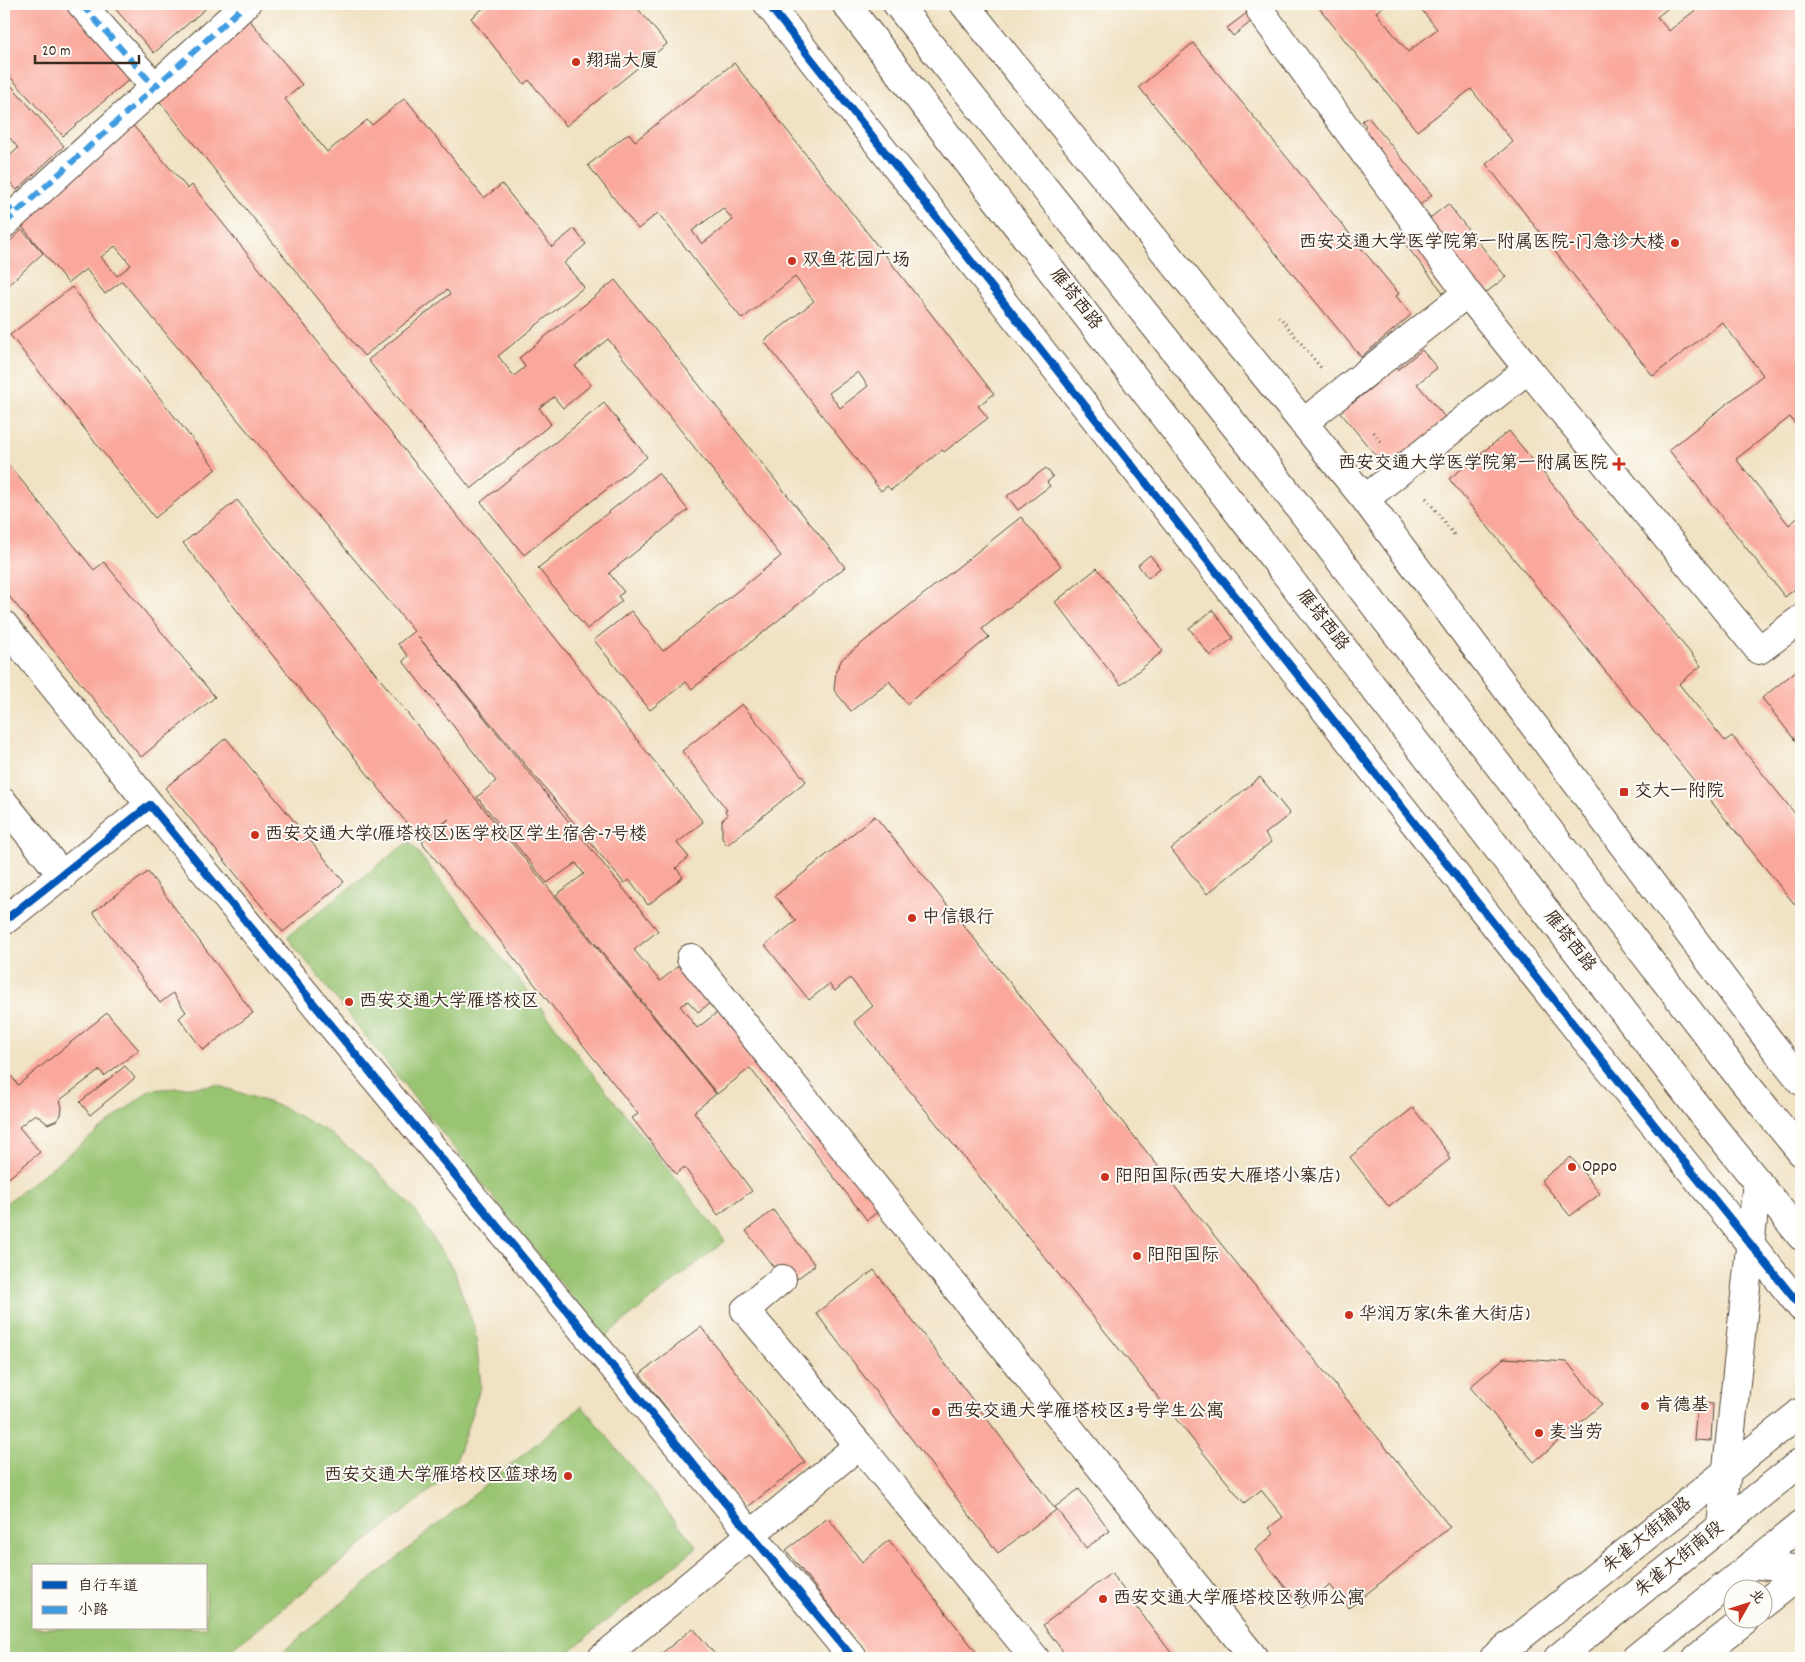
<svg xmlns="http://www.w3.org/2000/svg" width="1805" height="1662" font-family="Dekko,'LXGW WenKai TC',sans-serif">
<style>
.green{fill:#99c472;stroke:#6a7748;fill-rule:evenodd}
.building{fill:#faa89b;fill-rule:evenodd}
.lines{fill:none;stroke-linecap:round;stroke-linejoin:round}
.minor-casing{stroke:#564637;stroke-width:30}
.major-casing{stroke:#564637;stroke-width:30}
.path{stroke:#564637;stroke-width:3;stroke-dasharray:1 4;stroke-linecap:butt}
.minor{stroke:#fff;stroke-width:28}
.major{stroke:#fff;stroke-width:28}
.quiet{stroke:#3f9ce0;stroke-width:6;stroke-dasharray:12 6;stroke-linecap:butt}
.cycleway-casing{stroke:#fdfcf7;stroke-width:11}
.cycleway{stroke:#0057b8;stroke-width:8}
.poi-dot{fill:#c8321e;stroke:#fdfcf7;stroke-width:2}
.labels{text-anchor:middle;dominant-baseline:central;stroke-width:4;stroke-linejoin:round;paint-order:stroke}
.poi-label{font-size:18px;fill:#3b2a1e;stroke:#fdfcf7;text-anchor:start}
.street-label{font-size:18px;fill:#3b2a1e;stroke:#fdfcf7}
</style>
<rect width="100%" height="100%" fill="#fdfcf7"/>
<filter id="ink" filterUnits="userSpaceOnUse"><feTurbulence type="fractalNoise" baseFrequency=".02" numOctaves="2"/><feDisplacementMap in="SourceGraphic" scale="10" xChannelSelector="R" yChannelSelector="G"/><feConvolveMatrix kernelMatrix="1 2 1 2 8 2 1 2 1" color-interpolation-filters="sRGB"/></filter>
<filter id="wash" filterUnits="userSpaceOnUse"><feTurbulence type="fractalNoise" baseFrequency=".0096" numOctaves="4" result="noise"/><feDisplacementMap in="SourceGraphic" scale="20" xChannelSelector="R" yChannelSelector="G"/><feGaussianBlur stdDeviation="1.12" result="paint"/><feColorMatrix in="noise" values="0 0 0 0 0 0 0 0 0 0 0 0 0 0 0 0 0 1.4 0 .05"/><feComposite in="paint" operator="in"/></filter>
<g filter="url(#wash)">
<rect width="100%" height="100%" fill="#f0e2c3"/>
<path class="green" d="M409,841L725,1241L604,1337L287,937Z
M217,1085L282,1107L328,1132L371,1165L413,1208L453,1269L475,1329L481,1386L452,1473L221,1658H4V1205L150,1090ZM34,1566H206V1628H34Z
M582,1406L697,1547L561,1658H275Z"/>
<g id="blocks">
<path class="building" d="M4,4H76L138,72L63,136L4,70Z
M111,4H211L154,53Z
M485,4H634L667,44L566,126L529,80L524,84L471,18L486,6Z
M1316,4H1386L1376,12L1408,52L1437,29L1417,4H1673L1657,17L1669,31L1703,4H1801V432L1790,417L1736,459L1789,525L1801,515V584L1785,597L1669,450L1763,375L1722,322L1653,376L1486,164L1513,142L1471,89L1417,131Z
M1256,6L1262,13L1233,36L1227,28Z
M248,18L302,85L285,99L327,152L367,120L372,125L405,98L484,198L502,184L552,247L574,229L586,244L564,263L584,287L498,356L514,376L525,367L519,358L615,280L845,567L692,689L686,682L650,710L594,640L631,611L663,651L781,556L608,339L575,366L591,385L563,408L554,397L539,408L551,424L471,489L368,360L450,294L447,290L364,356L153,93Z
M1193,43L1399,294L1396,296L1411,315L1361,357L1139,87Z
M734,63L994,394L978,406L988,418L944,452L942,450L891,490L887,486L881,491L764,341L814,301L795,277L742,319L658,213L638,229L588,165L629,133L635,141ZM723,208L733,220L702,244L692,231ZM858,372L868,386L840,408L829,393Z
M4,77L64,146L17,190L4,176V162L18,148L10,138L4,144Z
M1368,117L1432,195L1402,220L1341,146L1366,126L1362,121Z
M129,121L188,189L192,185L703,822L677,843L689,857L676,868L683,877L648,905L629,880L624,883L417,635L658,931L634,950L660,981L683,962L713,1001L698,1012L688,1001L680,1006L697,1028L722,1009L888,1204L867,1220L750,1068L717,1094L556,895L584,874L576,863L547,883L477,797L496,781L403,661L408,656L398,644L414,631L122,281L105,294L86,269L68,283L20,224ZM115,246L131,265L117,276L101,257Z
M1448,204L1506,277L1479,298L1449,300L1402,240Z
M22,230L43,253L4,289V247Z
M72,287L216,469L155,518L10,335Z
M1422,350L1437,368L1417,384L1450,423L1390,473L1331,401L1343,391L1353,403L1376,384L1371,377L1390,361L1397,370Z
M604,403L647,457L524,555L481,502Z
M1509,431L1701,666L1679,684L1725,741L1732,736L1801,821V912L1449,479Z
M4,459L94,570L104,562L215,697L141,757L4,590Z
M1046,468L1053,477L1047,482L1050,486L1018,510L1007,496Z
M658,473L688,510L609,573L624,592L618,596L622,601L587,629L538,568Z
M237,500L475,798L716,1094L694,1112L752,1191L718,1215L685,1168H683L676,1174L632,1118L638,1114L424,845L422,841L449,819L421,841L183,543Z
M1021,517L1061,566L982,629L989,637L907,704L889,681L851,711L834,690L836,671L842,659Z
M1150,555L1160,568L1148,578L1138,565Z
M1097,568L1163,651L1121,685L1055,602Z
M1213,610L1233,638L1210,656L1189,628Z
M1801,667V748L1762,698Z
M742,704L806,781L727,845L722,838V820L728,815L725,811L727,810L682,751Z
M226,738L344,882L283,932L165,788Z
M1260,777L1290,814L1265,834L1271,842L1207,894L1171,849Z
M875,816L1450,1527L1349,1608L1330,1585L1302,1608L1255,1550L1274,1534L1269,1528L1283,1517L1261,1490L1244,1503L854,1022L873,1006L850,978L835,991L829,984L809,1000L765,945L796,921L775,896Z
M148,872L253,1013L203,1050L179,1018L186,1012L173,993L160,1003L93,912Z
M107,1013L139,1050L104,1076L100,1070L60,1100L62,1108L61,1115L57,1120L48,1124L35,1114L19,1127L40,1152L4,1182V1066L18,1085Z
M125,1066L135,1078L90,1115L80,1102Z
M1413,1108L1449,1154L1447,1155L1450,1159L1389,1207L1350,1157Z
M1571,1157L1600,1194L1570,1216L1541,1180Z
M773,1210L815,1265L788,1286L746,1231Z
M874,1270L1056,1510L998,1553L816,1313Z
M701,1327L805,1462L745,1509L640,1374Z
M1504,1358L1567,1362L1602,1404L1534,1462L1470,1387Z
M1697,1403L1713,1404L1711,1441L1694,1440Z
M1079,1489L1110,1531L1086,1548L1055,1507Z
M828,1518L862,1562L889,1540L981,1658H871L786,1550Z
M1111,1573L1175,1658H1068L1043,1625Z
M693,1628L718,1658H656Z"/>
</g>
</g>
<g filter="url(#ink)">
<use href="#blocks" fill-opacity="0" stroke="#564637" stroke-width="1"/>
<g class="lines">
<defs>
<path id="minor" d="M81,4L155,87
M768,4L1581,1034L1801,1307
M964,4L1365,499L1770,1042L1801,1081
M1260,4L1261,12L1467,293L1303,423
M4,224L246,4
M1467,293L1528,369
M1365,499L1528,369L1759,650L1801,619
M4,625L150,805
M4,803L63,876
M4,921L150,805L853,1658
M691,958L1254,1658
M782,1279L745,1310L859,1445
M1721,1526L1757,1181
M1752,1564L1801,1570
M1762,1605L1801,1574
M602,1658L859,1445L1035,1658
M1494,1658L1801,1412
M1697,1658L1745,1620"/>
<path id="major" d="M846,4L1694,1103L1801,1236
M897,4L1260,457L1735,1071L1801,1152
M1558,1658L1801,1462
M1636,1658L1801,1525"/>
</defs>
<use href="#minor" class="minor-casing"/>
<use href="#major" class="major-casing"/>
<path class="path" d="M1279,316L1321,368
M1374,432L1382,444
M1426,498L1455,536"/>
<use href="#minor" class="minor"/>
<use href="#major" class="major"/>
<path class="quiet" d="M81,4L155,87
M4,202L14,214
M4,224L246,4"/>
<defs>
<path id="cycleway" d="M768,4L1581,1034L1801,1307
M4,921L150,805L853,1658"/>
</defs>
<use href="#cycleway" class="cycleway-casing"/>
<use href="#cycleway" class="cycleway"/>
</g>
</g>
<g class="poi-dot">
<circle cx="576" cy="62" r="5"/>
<circle cx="1675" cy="243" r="5"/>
<circle cx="792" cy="261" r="5"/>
<path d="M1616.5 456.5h5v5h5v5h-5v5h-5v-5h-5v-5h5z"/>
<rect x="1619" y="787" width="10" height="10" rx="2.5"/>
<circle cx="255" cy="835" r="5"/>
<circle cx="912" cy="918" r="5"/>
<circle cx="349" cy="1002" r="5"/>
<circle cx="1572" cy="1167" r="5"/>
<circle cx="1105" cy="1177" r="5"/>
<circle cx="1137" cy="1256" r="5"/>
<circle cx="1349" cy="1315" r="5"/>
<circle cx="1645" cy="1406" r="5"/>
<circle cx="936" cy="1412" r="5"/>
<circle cx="1539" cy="1433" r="5"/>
<circle cx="568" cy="1476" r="5"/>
<circle cx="1103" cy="1599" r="5"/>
</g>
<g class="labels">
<g class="poi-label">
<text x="586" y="62">翔瑞大厦</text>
<text x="1665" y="243" text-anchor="end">西安交通大学医学院第一附属医院-门急诊大楼</text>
<text x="802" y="261">双鱼花园广场</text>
<text x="1608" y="464" text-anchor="end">西安交通大学医学院第一附属医院</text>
<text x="1634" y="792">交大一附院</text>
<text x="265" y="835">西安交通大学(雁塔校区)医学校区学生宿舍-7号楼</text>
<text x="922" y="918">中信银行</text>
<text x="359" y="1002">西安交通大学雁塔校区</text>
<text x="1582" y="1167">Oppo</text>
<text x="1115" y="1177">阳阳国际(西安大雁塔小寨店)</text>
<text x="1147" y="1256">阳阳国际</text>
<text x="1359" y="1315">华润万家(朱雀大街店)</text>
<text x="1655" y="1406">肯德基</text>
<text x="946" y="1412">西安交通大学雁塔校区3号学生公寓</text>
<text x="1549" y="1433">麦当劳</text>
<text x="558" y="1476" text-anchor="end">西安交通大学雁塔校区篮球场</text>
<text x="1113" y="1599">西安交通大学雁塔校区教师公寓</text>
</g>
<g class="street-label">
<text transform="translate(1075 300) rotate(52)">雁塔西路</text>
<text transform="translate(1322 621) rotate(52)">雁塔西路</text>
<text transform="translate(1569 942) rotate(52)">雁塔西路</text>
<text transform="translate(1648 1536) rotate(-39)">朱雀大街辅路</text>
<text transform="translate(1680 1560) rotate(-39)">朱雀大街南段</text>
</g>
</g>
<rect width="1805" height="1662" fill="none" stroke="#fdfcf7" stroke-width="20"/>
<rect x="32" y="1564" width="175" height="65" fill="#fdfcf7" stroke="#afa8a0"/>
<rect x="42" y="1581" width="25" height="8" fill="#0057b8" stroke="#afa8a0"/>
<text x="78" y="1590" font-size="15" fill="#3b2a1e">自行车道</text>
<rect x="42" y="1606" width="25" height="8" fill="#3f9ce0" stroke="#afa8a0"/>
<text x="78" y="1614" font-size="15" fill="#3b2a1e">小路</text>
<g transform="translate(1748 1604) rotate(51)"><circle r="24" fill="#fdfcf7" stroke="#afa8a0"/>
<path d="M0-4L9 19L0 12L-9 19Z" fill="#c8321e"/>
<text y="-8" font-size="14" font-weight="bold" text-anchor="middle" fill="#3b2a1e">北</text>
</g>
<path d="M35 55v8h104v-8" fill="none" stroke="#3b2a1e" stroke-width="2.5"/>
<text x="42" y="55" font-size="15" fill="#3b2a1e" stroke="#fdfcf7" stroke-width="4" paint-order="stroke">20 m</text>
</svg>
